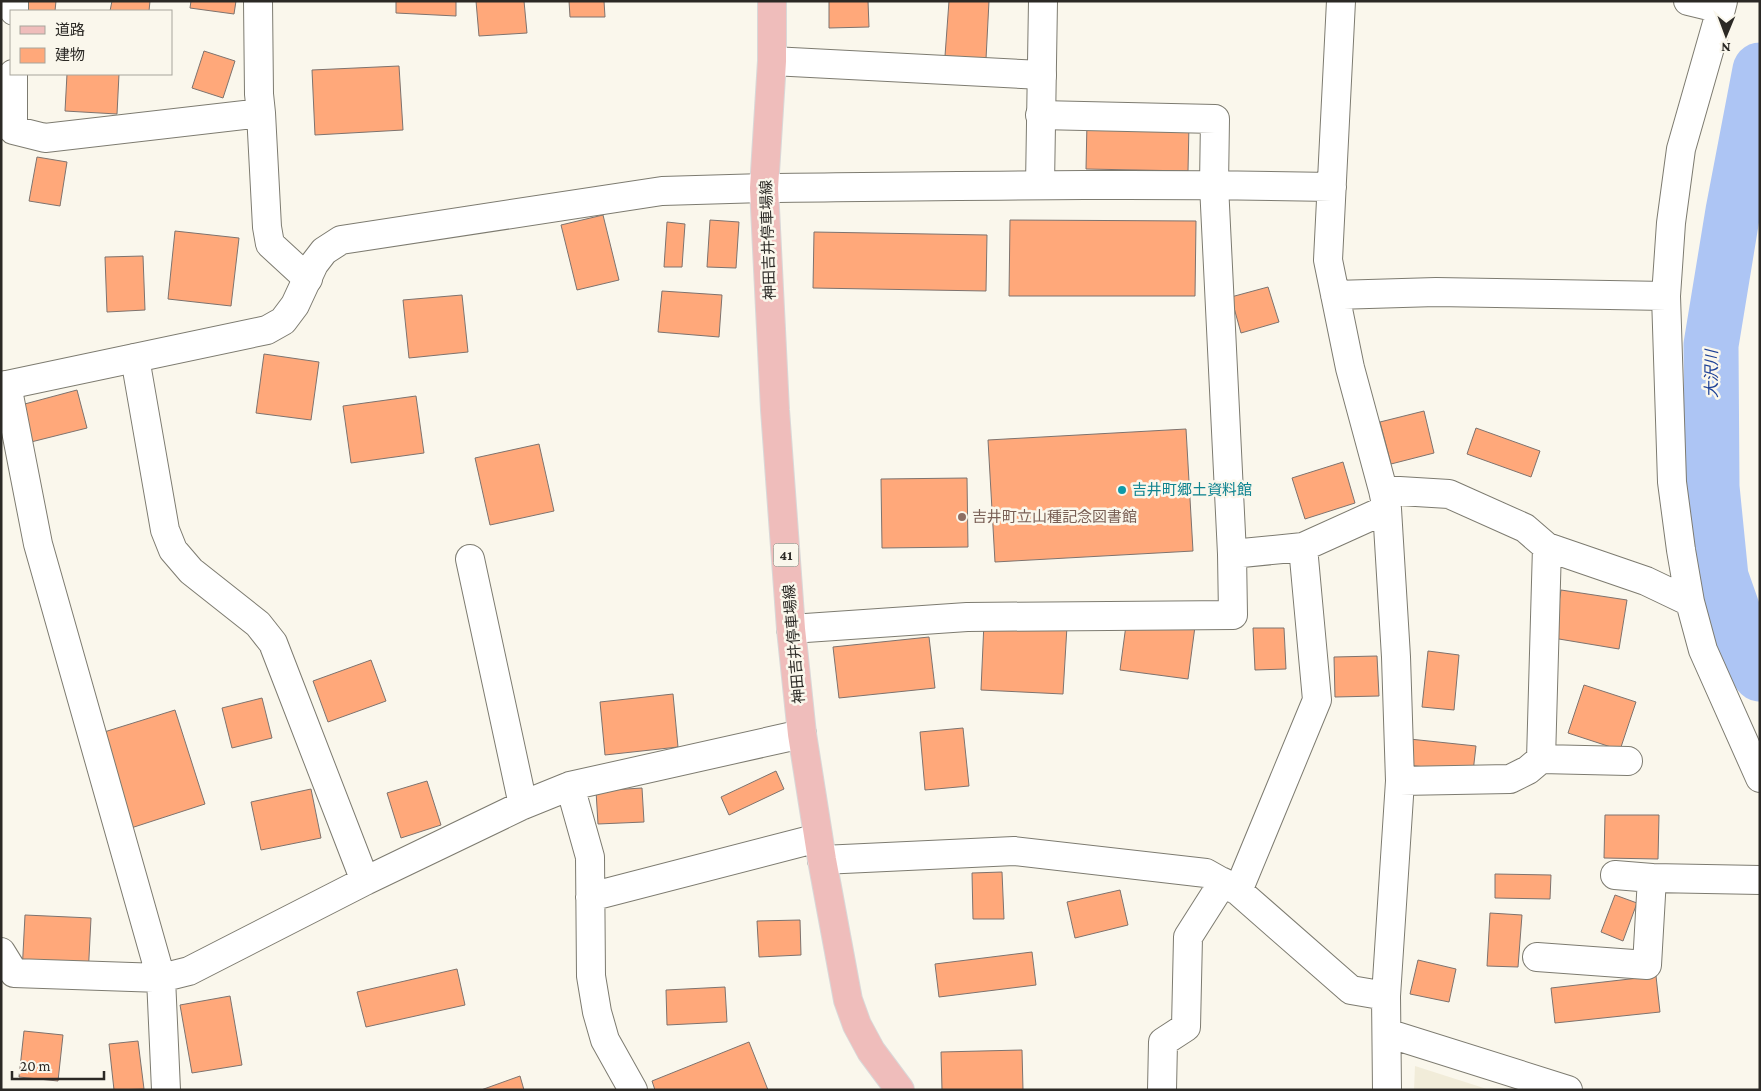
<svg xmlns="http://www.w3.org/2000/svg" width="1761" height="1091" font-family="'Crimson Pro','Noto Sans JP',serif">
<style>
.built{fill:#f1ecd9}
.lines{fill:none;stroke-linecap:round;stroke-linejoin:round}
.river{stroke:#adc5f4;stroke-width:55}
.building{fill:#ffa87a;stroke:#7e736e}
.minor-casing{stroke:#7d7b70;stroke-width:30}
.tertiary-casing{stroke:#7d7b70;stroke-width:30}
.primary-casing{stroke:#d9d8d8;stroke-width:30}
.minor{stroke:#fff;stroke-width:28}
.tertiary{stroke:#fff;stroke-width:28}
.primary{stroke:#efbdbb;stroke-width:28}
.culture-dot{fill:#0f9aa8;stroke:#faf7ec;stroke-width:2}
.education-dot{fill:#8d6e63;stroke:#faf7ec;stroke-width:2}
.labels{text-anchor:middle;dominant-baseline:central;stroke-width:5;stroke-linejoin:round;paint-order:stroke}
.shield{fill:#faf7ec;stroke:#696761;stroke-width:1}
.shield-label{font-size:14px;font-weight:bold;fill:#2b2925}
.street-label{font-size:15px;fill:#2b2925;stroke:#faf7ec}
.culture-label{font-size:15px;fill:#0d838f;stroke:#faf7ec;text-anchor:start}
.education-label{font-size:15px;fill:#785e54;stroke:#faf7ec;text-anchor:start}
.water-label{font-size:16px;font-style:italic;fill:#1b3f96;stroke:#faf7ec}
</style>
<rect width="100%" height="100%" fill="#faf7ec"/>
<path class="built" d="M1415,1066L1490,1090H1414Z"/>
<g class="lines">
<path class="river" d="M1760,70L1733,211L1711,345L1712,487L1721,577L1751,662L1760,674"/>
</g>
<path class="building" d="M19,1H56L55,11H19Z
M112,1H150L149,11H110Z
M191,1H236L234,14L190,8Z
M396,1H456V16L396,13Z
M476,1H524L527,33L479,36Z
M569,1H604L605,17H570Z
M829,1H868L869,27L829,28Z
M949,1H989L986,59L945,56Z
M204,51L235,61L223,98L192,88Z
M399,66L403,130L315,135L312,70Z
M67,74H119L117,114L65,111Z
M1087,122L1189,124L1188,171L1086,169Z
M37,157L67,162L60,206L29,201Z
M603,215L619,280L577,290L561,225Z
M710,220L739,222L736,268L707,267Z
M1010,220L1196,221L1195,296H1009Z
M667,222L685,224L682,267H664Z
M175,231L239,238L231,306L168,299Z
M814,232L987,235L986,291L813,288Z
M143,256L145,310L107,312L105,257Z
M1268,287L1279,322L1241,333L1231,297Z
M662,291L722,295L719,337L658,332Z
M462,295L468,352L409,358L403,300Z
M264,354L319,362L311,420L256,413Z
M77,390L87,428L31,442L21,405Z
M416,396L424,453L351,463L343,406Z
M1424,411L1434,453L1391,464L1380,422Z
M1476,428L1540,451L1531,477L1467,454Z
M1186,429L1193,551L995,562L988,440Z
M539,444L554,511L490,525L475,458Z
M1343,462L1355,503L1305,519L1292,478Z
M967,478L968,547L882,548L881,479Z
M1561,590L1627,600L1619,649L1553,638Z
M1128,610L1196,619L1188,679L1120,670Z
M984,622L1067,626L1063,694L981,690Z
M1253,628H1284L1286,669L1255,670Z
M929,637L935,688L839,698L833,647Z
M1428,651L1459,655L1454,710L1422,707Z
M1377,656L1379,696L1335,697L1334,657Z
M371,660L386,701L328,722L313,681Z
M1584,685L1636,702L1620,750L1568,733Z
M673,694L678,747L605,755L600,702Z
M262,698L272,738L232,748L222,708Z
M175,710L205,804L131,828L101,733Z
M963,728L969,786L925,790L920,732Z
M1400,738L1476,746L1473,772L1397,764Z
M776,771L784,789L729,815L721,797Z
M427,781L441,825L401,838L387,793Z
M642,788L644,822L598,824L596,791Z
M311,789L321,838L261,850L251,802Z
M1605,815H1659L1658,859L1604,858Z
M1002,872L1004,919H973L972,873Z
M1495,874L1551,875L1550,899L1495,898Z
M1120,890L1128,925L1075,938L1067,902Z
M1615,895L1637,903L1623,941L1601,932Z
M1490,913L1522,915L1518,967L1487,966Z
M25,915L91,918L88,977L22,973Z
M800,920L801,955L759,957L757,921Z
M1032,952L1036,985L939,997L935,964Z
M1418,960L1456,969L1449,1002L1410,994Z
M457,969L465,1005L366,1027L357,992Z
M1656,976L1660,1012L1555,1023L1551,988Z
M725,987L727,1022L667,1025L666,990Z
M230,996L242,1065L192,1073L180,1005Z
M24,1031L63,1035L58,1081L19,1077Z
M138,1041L144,1089L114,1090L109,1044Z
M749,1042L768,1090H655L652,1081Z
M1022,1050L1023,1090H942L941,1052Z
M520,1076L524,1090H481Z"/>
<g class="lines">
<defs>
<path id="minor" d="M258,1L259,94L261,113L267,227L270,244L308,279
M1341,1L1328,260L1350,368L1383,490L1387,509L1396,657L1400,781L1386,996L1387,1090
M1688,1L1721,9L1723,1
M1721,9L1681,149L1671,223L1666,296L1672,482L1681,550L1690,602L1703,650L1760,778
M14,11V1
M772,61L1042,75
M13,74V130L45,138L261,113
M764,188C954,186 1143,183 1332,187
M1335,295L1436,292L1666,296
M135,358L165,530L173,550L191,571L258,624L273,643L365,881
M1,386L7,385L38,544L161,978L166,1090
M1383,490L1449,494L1525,528L1547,547L1646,581L1690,602
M1547,547L1541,759L1628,761
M1232,554L1303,547L1387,509
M470,559L523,805
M791,629L967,617L1233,615L1232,554L1214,185L1215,119L1040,115
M1400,781L1510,779L1528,770L1541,759
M570,786L590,857L591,976L597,1012L605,1040L633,1090
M822,860L1014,851L1206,873L1238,891L1351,990L1386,996
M1652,878L1760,880
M1238,891L1317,700L1303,547
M590,897L818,838
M1,952L14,973L161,978L189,971L365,881L523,805L570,786L802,734
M1537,957L1647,965L1652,878L1615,875
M1387,1033L1568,1090
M1162,1090L1163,1042L1186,1027L1188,937L1223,882"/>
<path id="tertiary" d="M1040,185L1043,1
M7,385L267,330L283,321L295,305L314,264L324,251L341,240L662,191L764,188"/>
<path id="primary" d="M772,1V61L764,188L775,410L791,629L802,734L822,860L848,1000L857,1025L871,1051L900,1090"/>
</defs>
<use href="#minor" class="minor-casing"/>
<use href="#tertiary" class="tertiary-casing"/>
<use href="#primary" class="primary-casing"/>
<use href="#minor" class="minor"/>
<use href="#tertiary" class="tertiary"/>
<use href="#primary" class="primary"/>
</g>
<circle class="culture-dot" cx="1122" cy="490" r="5"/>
<circle class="education-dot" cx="962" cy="517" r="5"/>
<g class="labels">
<rect class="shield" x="773.5" y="543.5" width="25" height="23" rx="4"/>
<g class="shield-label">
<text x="786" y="555">41</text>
</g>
<g class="street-label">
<text transform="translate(768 240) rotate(-92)">神田吉井停車場線</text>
<text transform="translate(794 644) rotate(-95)">神田吉井停車場線</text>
</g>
<g class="culture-label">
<text x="1132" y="490">吉井町郷土資料館</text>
</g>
<g class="education-label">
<text x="972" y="517">吉井町立山種記念図書館</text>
</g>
<g class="water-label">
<text transform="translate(1711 374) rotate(-90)">大沢川</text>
</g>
</g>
<rect width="1761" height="1091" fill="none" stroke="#2b2925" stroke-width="5"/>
<rect x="10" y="10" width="162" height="65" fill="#faf7ec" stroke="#a7a59c"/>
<rect x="20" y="26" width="25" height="8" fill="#efbdbb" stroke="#a7a59c"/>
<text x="55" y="35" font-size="15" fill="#2b2925">道路</text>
<rect x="20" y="48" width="25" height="15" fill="#ffa87a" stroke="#a7a59c"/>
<text x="55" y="60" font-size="15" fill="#2b2925">建物</text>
<g transform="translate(1726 35) rotate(181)" stroke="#faf7ec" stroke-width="4" paint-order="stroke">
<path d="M0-4L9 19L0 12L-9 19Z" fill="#2b2925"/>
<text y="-8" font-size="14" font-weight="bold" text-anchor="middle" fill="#2b2925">N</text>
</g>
<path d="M12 1071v8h92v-8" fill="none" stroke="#2b2925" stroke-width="2.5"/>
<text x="20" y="1071" font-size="15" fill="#2b2925" stroke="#faf7ec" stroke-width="4" paint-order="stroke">20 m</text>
</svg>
